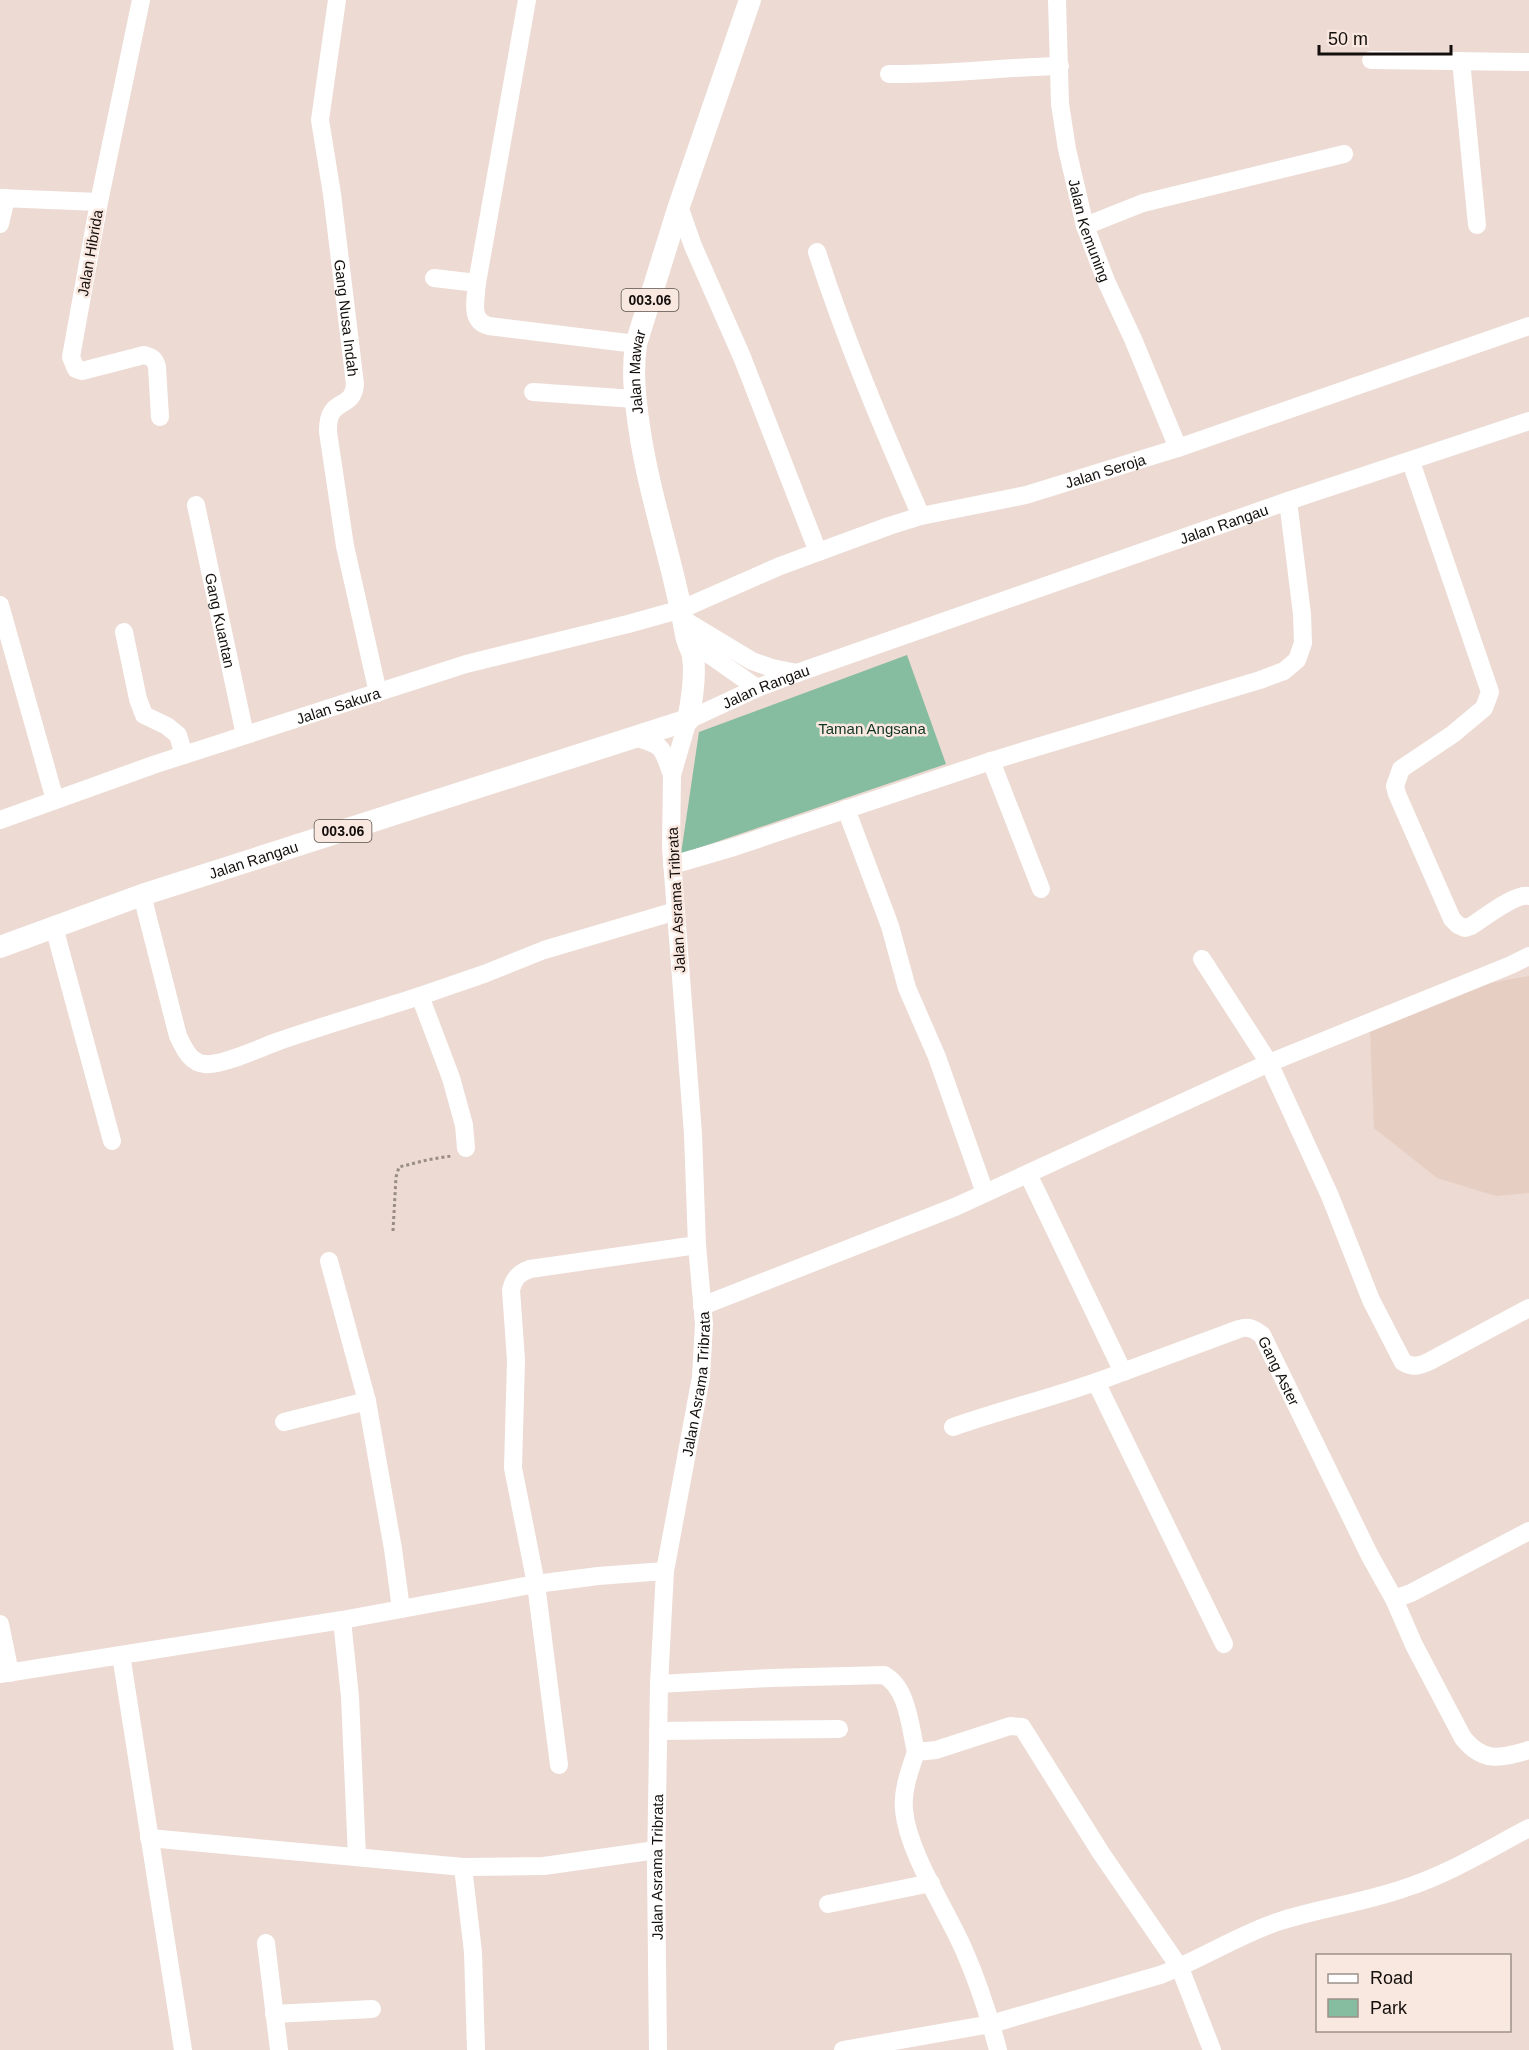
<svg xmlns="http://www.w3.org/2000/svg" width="1529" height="2050" font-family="Helvetica,sans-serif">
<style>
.built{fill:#e6cec2}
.green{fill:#86bca0}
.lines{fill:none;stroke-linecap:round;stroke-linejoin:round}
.path{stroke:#998c86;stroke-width:3;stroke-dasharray:3 3;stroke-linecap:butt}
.minor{stroke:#fff;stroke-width:18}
.major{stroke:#fff;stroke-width:22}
.labels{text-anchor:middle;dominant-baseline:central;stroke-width:5;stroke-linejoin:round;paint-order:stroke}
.shield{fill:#f9e8e0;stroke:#59504c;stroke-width:1.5}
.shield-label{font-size:14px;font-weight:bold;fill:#140f0c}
.street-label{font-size:15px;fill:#140f0c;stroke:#f9e8e0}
.park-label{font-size:15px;fill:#113525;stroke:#f9e8e0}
</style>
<rect width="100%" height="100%" fill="#ecdad3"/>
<path class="built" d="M1529,976V1193L1496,1196L1437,1178L1374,1128L1370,1030L1478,985Z"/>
<path class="green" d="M907,655L946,764L681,854L699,732Z"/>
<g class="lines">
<path class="path" d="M393,1231L396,1177L399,1167L427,1160L451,1156"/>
<g class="minor">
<path d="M141,0L99,202L71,357L76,369L82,371L144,355C152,357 155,359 157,367L160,417"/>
<path id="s1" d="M337,0L320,120L332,194L355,384C353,412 327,395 328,432L345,546L378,693"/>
<path d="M527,0L477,283C476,299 469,321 489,326L636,344"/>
<path id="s2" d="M1057,0L1060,104L1067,149L1085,226L1106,281L1133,339L1178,448"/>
<path d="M1371,60L1529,62"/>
<path d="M1461,61L1477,225"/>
<path d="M889,74C946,75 1003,67 1060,66"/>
<path d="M0,198L99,202"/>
<path d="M679,206L693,246L742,357L818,552"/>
<path d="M0,224L6,198"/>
<path d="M1085,226L1143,203L1344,154"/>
<path d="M817,252C846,342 883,429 921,516"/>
<path d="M434,278L477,283"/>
<path d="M533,392L635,399"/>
<path d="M1411,462L1490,692L1484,708L1453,734L1401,769L1395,786L1397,794L1452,919L1458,925L1465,928L1471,926C1484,918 1515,893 1529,896"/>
<path id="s3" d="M196,505L245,735"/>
<path d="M0,605L55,800"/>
<path d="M684,620L752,661L772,668L797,673"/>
<path d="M124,632L138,699L144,715L167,726L178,735L184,755"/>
<path d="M687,639L757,688"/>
<path d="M634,737C663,745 662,746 672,775"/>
<path d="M991,761L1041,889"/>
<path d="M846,809L890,926L907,988L937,1057L985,1193"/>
<path id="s4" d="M0,820L156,764L466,664L628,624L682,609L780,566L889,526L921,516L1026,495L1178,448L1529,326"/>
<path d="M672,865L734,847L991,761L1260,680L1284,671L1297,660L1303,643L1302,614L1288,501"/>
<path d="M142,895L178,1036C184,1048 190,1063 205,1064C222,1066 262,1047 279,1041C326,1025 373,1011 420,996"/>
<path d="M54,927L112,1141"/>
<path d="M1202,959L1269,1063L1330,1196L1371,1300L1403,1362C1413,1368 1420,1366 1430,1361L1529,1308"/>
<path d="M466,1148L464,1125L451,1078L420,996L484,974L544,950L676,911"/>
<path id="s5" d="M1028,1174L1123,1372L1239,1329C1249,1326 1254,1329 1262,1335L1370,1556L1394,1599L1411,1593L1529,1531"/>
<path d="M329,1261L367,1401"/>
<path d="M702,1306L955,1207L1269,1063L1511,965L1529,956"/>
<path d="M1096,1382L1224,1644"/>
<path d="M284,1422L367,1401L393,1549L401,1609"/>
<path d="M953,1427C1010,1407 1068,1394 1123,1372"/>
<path d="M1394,1599L1414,1645L1463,1738C1484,1764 1501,1758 1529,1750"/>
<path d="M342,1620L350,1697L357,1857"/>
<path d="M0,1624L10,1673"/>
<path d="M0,1674L121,1655"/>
<path d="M659,1684L770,1678L884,1675C908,1688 910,1727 916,1752L936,1750L1010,1726L1022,1727L1101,1853L1180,1968L1212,2050"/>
<path d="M658,1731L839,1729"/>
<path d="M916,1752C910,1770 902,1790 904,1810C908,1853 946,1909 964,1950C978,1982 989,2016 998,2050"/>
<path d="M559,1765L536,1584L513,1468L516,1360L511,1290C514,1278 519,1273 530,1269L697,1245"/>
<path d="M149,1838L463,1867L544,1866L656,1850"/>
<path d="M463,1867L473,1952L476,2050"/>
<path d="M828,1904L931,1883"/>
<path d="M266,1943L279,2050"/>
<path d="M274,2014L372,2009"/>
<path d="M183,2050L121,1655L342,1620L536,1584L598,1576L665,1571"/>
<path id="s6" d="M658,2050L656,1869L659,1684L665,1571L701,1377L704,1324L697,1245L693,1134L671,847L672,775L688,720L757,688L797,673L1288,501L1529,421"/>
<path d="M843,2050L991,2024L1160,1975C1200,1960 1236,1936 1277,1922C1319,1908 1363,1903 1405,1888C1449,1874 1489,1849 1529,1828"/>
</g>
<path class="major" id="s7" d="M0,947L142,895L688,720C692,700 696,677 693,657C692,649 687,643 686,635C674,565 649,497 639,426C635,398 632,372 636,344L679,206L750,0"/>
</g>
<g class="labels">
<g class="shield">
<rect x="621.5" y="289" width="57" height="22" rx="4.5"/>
<rect x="314.5" y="820" width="57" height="22" rx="4.5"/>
</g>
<g class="shield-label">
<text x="650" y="300">003.06</text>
<text x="343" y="831">003.06</text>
</g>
<g class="street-label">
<text stroke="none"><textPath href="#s2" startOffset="234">Jalan Kemuning</textPath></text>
<text transform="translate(90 253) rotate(-80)">Jalan Hibrida</text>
<text stroke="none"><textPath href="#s1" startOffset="321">Gang Nusa Indah</textPath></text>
<text stroke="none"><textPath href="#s7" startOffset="1080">Jalan Mawar</textPath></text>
<text stroke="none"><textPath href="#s4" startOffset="1161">Jalan Seroja</textPath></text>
<text stroke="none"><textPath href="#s6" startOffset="1908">Jalan Rangau</textPath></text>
<text stroke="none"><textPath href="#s3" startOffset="118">Gang Kuantan</textPath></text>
<text stroke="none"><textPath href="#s6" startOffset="1422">Jalan Rangau</textPath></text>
<text stroke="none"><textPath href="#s4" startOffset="357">Jalan Sakura</textPath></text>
<text stroke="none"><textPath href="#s7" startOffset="268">Jalan Rangau</textPath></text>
<text transform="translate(676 900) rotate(-93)">Jalan Asrama Tribrata</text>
<text stroke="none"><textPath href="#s5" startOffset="408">Gang Aster</textPath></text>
<text stroke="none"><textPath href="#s6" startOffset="669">Jalan Asrama Tribrata</textPath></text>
<text stroke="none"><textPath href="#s6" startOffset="183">Jalan Asrama Tribrata</textPath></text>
</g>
<g class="park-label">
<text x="872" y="728">Taman Angsana</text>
</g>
</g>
<rect x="1316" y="1954" width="195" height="78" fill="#f9e8e0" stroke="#9d918b" stroke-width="1.5"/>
<rect x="1328" y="1974" width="30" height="9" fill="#ffffff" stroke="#9d918b" stroke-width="1.5"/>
<text x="1370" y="1984" font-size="18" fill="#140f0c">Road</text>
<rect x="1328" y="1999" width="30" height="18" fill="#86bca0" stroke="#9d918b" stroke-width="1.5"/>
<text x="1370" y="2014" font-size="18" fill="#140f0c">Park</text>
<path d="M1319 45v9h132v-9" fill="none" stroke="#140f0c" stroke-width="3"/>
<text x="1328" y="45" font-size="18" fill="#140f0c" stroke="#f9e8e0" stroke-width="4.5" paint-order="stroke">50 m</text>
</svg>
